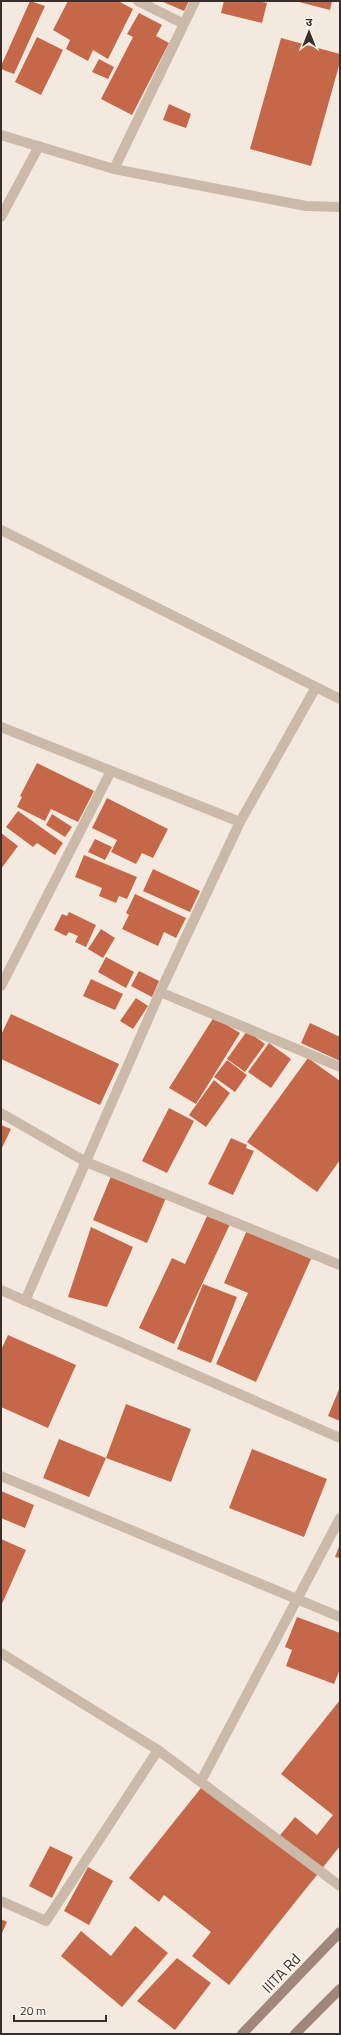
<svg xmlns="http://www.w3.org/2000/svg" width="341" height="2035" font-family="'Titillium Web','Noto Sans Devanagari',sans-serif">
<style>
.building{fill:#c5684a}
.lines{fill:none;stroke-linecap:round;stroke-linejoin:round}
.minor{stroke:#cbb9aa;stroke-width:10}
.tertiary{stroke:#cbb9aa;stroke-width:10}
.secondary{stroke:#9f887b;stroke-width:10}
.labels{text-anchor:middle;dominant-baseline:central;stroke-width:4;stroke-linejoin:round;paint-order:stroke}
.street-label{font-size:15px;fill:#392e2a;stroke:#faf3eb}
</style>
<rect width="100%" height="100%" fill="#f3e9df"/>
<path class="building" d="M30,1L45,6L14,74L1,69V66Z
M68,1H118L133,9L108,59L93,50L88,61L66,49L70,40L53,30Z
M161,1H189L184,11Z
M224,1H257L267,3L262,23L221,13Z
M295,1H332L330,10Z
M139,13L162,25L156,36L169,43L132,115L101,99L133,37L127,34Z
M37,37L63,50L41,95L15,82Z
M281,38L340,54V62L311,166L250,149Z
M99,59L114,67L108,79L92,72Z
M169,104L191,114L186,128L163,120Z
M37,763L94,791L78,822L51,809L45,821L17,807L22,797L20,796Z
M107,798L168,829L153,858L142,853L136,864L111,852L117,840L92,828Z
M18,811L63,843L55,855L37,843L33,847L6,827Z
M52,814L72,827L65,837L46,825Z
M1,833L18,846L1,869Z
M95,839L112,847L105,860L88,852Z
M84,855L137,877L127,899L119,896L116,903L99,896L102,888L75,877Z
M153,869L200,891L190,912L143,891Z
M135,894L186,918L176,938L164,932L158,946L122,929L129,915L126,913Z
M69,912L96,925L86,947L75,942L78,936L69,932L66,936L54,930L62,914L67,916Z
M101,929L115,938L103,958L88,949Z
M106,957L134,972L126,988L98,972Z
M139,971L159,981L152,997L131,986Z
M91,979L123,994L115,1010L83,996Z
M136,998L148,1006L133,1029L120,1021Z
M11,1014L119,1064L100,1105L1,1059V1035Z
M214,1017L240,1033L196,1104L169,1088Z
M310,1023L340,1037V1061L301,1043Z
M247,1031L265,1044L245,1072L227,1059Z
M269,1043L291,1059L271,1088L248,1072Z
M308,1058L340,1081V1160L317,1192L247,1142Z
M227,1060L247,1075L235,1092L214,1077Z
M214,1080L230,1093L206,1127L189,1115Z
M169,1108L194,1121L167,1173L142,1161Z
M1,1125L11,1129L1,1150Z
M231,1138L247,1145L246,1148L254,1151L233,1195L208,1184Z
M112,1174L166,1198L147,1243L93,1220Z
M209,1212L231,1222L174,1344L139,1328L172,1258L185,1264Z
M91,1227L133,1247L107,1307L68,1297Z
M247,1230L311,1259L256,1382L216,1364L248,1293L224,1283Z
M203,1284L237,1297L211,1363L177,1349Z
M8,1335L76,1365L48,1428L1,1407V1350Z
M340,1387V1421L328,1416Z
M126,1404L191,1429L171,1482L106,1458Z
M59,1439L106,1458L89,1497L43,1478Z
M252,1449L327,1479L304,1537L229,1508Z
M1,1491L34,1505L25,1528L1,1518Z
M1,1539L26,1550L1,1606Z
M340,1544V1558L335,1557Z
M297,1617L340,1633V1669L334,1684L286,1666L292,1650L285,1647Z
M340,1700V1846L229,1985L192,1956L211,1932L164,1895L159,1902L129,1878L205,1783L277,1839L295,1817L317,1835L333,1815L281,1774Z
M50,1846L73,1857L52,1898L29,1886Z
M88,1867L113,1881L89,1925L64,1911Z
M1,1919L7,1922L1,1935Z
M135,1926L168,1953L122,2007L61,1956L81,1931L111,1956Z
M177,1958L211,1983L175,2030L137,2001Z"/>
<g class="lines">
<path class="minor" d="M138,1L184,24
M114,169L195,1
M1,217L39,146
M1,530L316,687
M1,727L240,822
M1,986L111,771
M160,992L340,1067
M1,1113L86,1162L340,1265
M1,1290L340,1438
M25,1301L160,992L240,822L316,687L340,699
M1,1476L340,1617
M1,1653L158,1750L340,1886
M201,1781L340,1518
M1,1901L46,1921L158,1750"/>
<path class="tertiary" d="M1,135L114,169L306,206L340,207"/>
<path class="secondary" d="M242,2034L340,1932
M295,2034L340,1989"/>
</g>
<g class="labels">
<g class="street-label">
<text transform="translate(281 1973) rotate(-46)">IIITA Rd</text>
</g>
</g>
<rect width="341" height="2035" fill="none" stroke="#392e2a" stroke-width="4"/>
<g transform="translate(309 32)" stroke="#faf3eb" stroke-width="3" paint-order="stroke">
<path d="M0-3L7 15L0 10L-7 15Z" fill="#392e2a"/>
<text y="-6" font-size="11" font-weight="bold" text-anchor="middle" fill="#392e2a">उ</text>
</g>
<path d="M14 2015v6h92v-6" fill="none" stroke="#392e2a" stroke-width="2"/>
<text x="20" y="2015" font-size="12" fill="#392e2a" stroke="#faf3eb" stroke-width="3" paint-order="stroke">20 m</text>
</svg>
